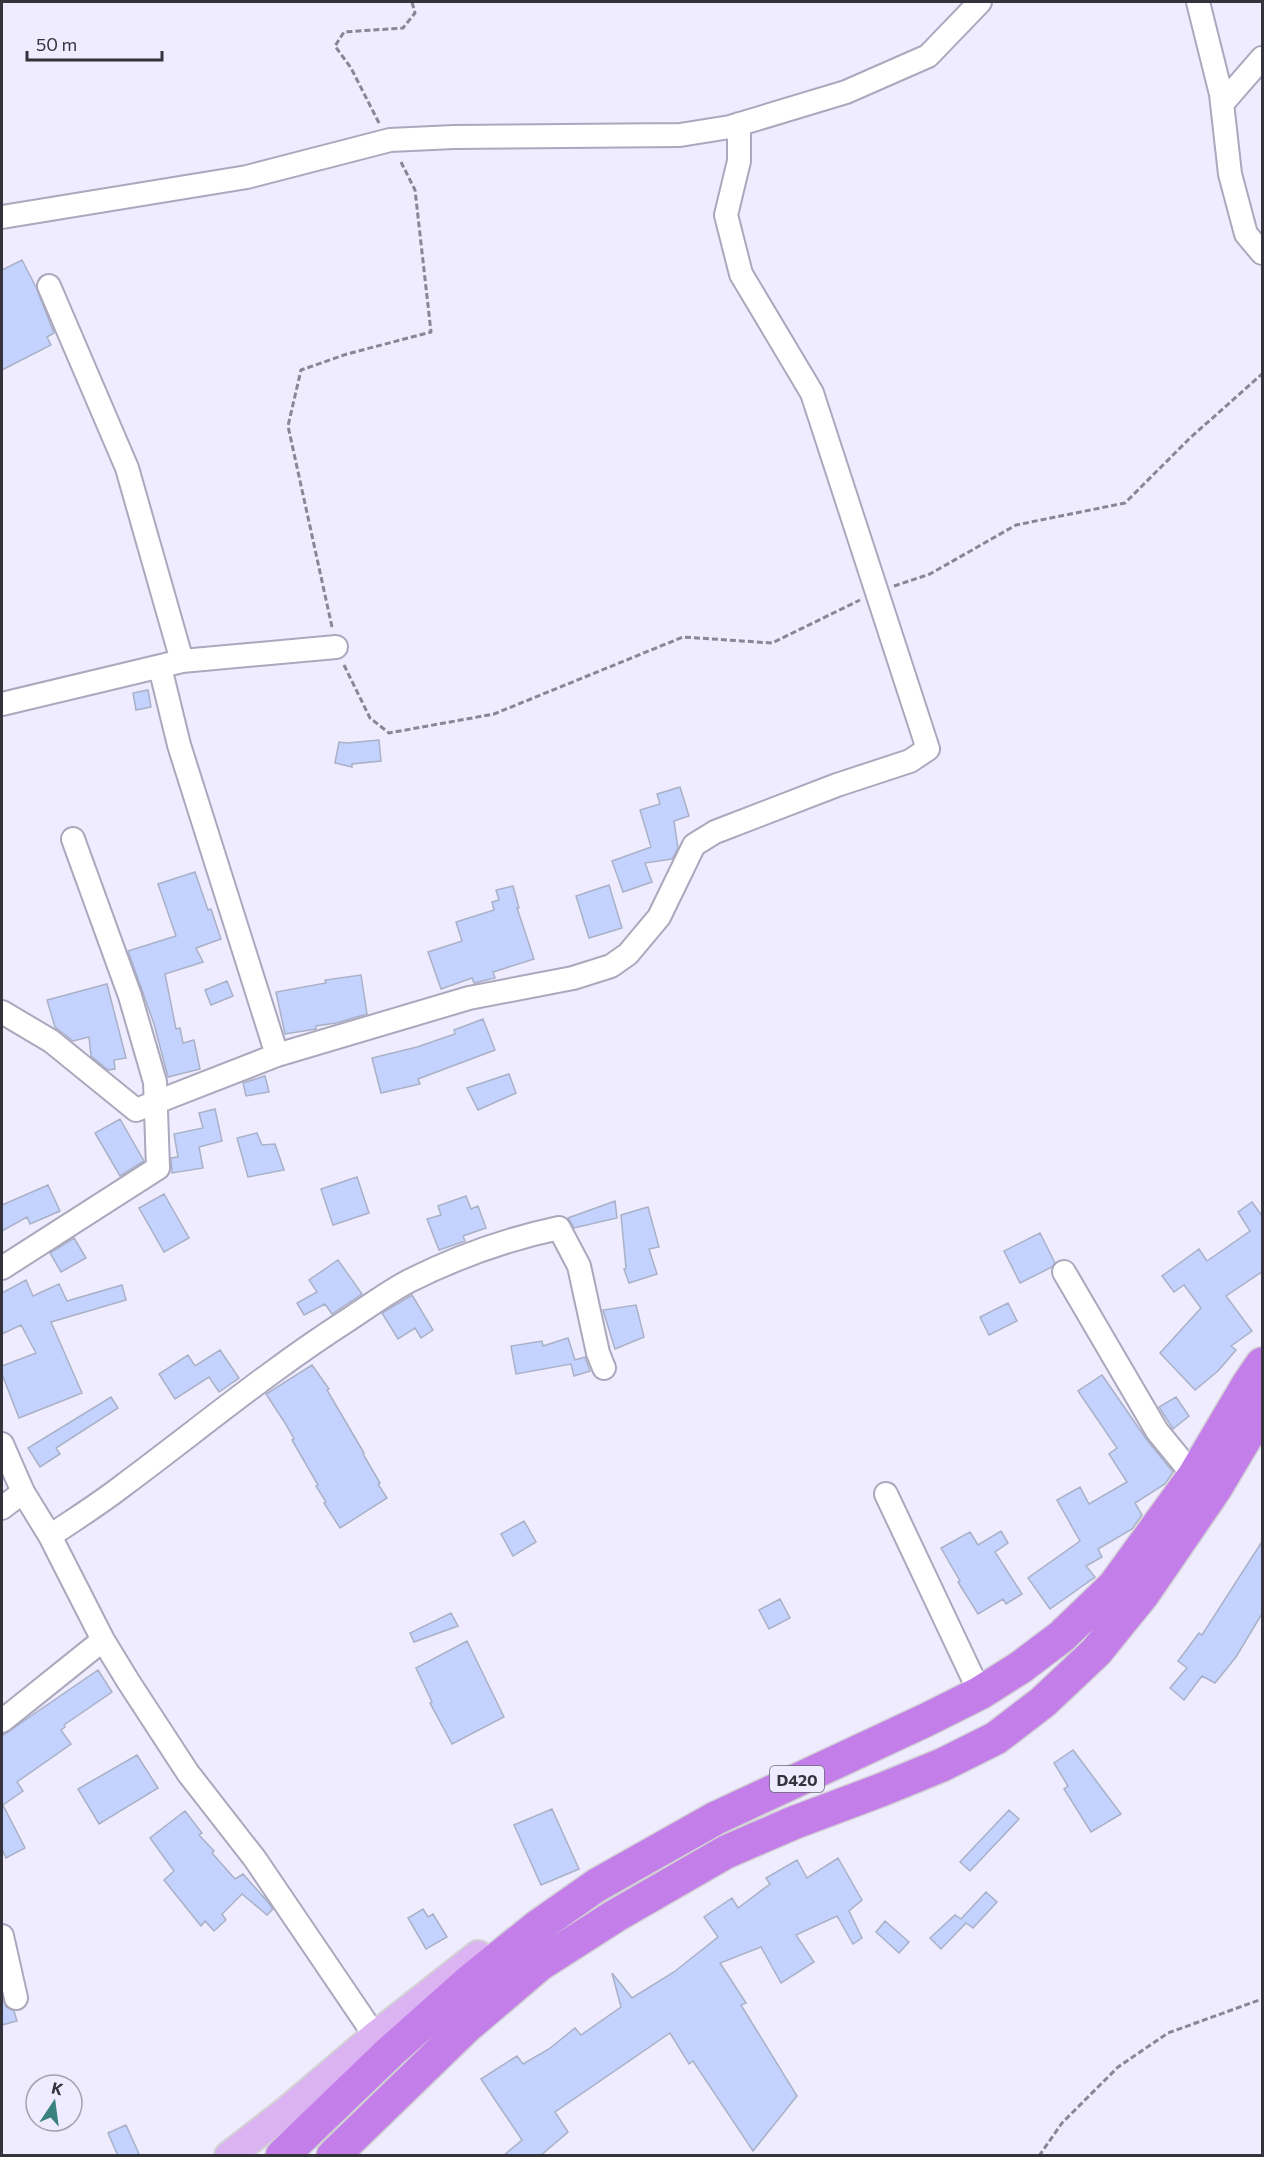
<svg xmlns="http://www.w3.org/2000/svg" width="1264" height="2157" font-family="Commissioner,sans-serif">
<style>
.building{fill:#c3d2ff;stroke:#aab1c6;stroke-width:1.5}
.lines{fill:none;stroke-linecap:round;stroke-linejoin:round}
.minor-casing{stroke:#aba8bd;stroke-width:26}
.major-casing{stroke:#d2d2d4;stroke-width:32}
.highway-casing{stroke:#d2d2d4;stroke-width:36}
.path{stroke:#888794;stroke-width:3;stroke-dasharray:6 3;stroke-linecap:butt}
.minor{stroke:#fff;stroke-width:22}
.major{stroke:#dbb2f2;stroke-width:28}
.highway{stroke:#c37ee9;stroke-width:33}
.labels{text-anchor:middle;dominant-baseline:central;stroke-width:5;stroke-linejoin:round;paint-order:stroke}
.shield{fill:#eeecfe;stroke:#6c6a76;stroke-width:1.5}
.shield-label{font-size:16px;font-weight:bold;fill:#34333c}
</style>
<rect width="100%" height="100%" fill="#eeecfe"/>
<path class="building" d="M22,260L36,287L54,333L47,337L51,345L2,370V270Z
M148,690L151,707L136,710L133,693Z
M379,740L381,761L352,764V767L335,763L339,742L347,743Z
M680,787L689,816L674,821L678,848L672,859L645,863L652,882L623,892L612,861L651,847L640,810L660,804L657,794Z
M195,872L208,910L211,909L221,939L196,948L203,962L165,974L176,1029L180,1028L183,1043L194,1040L200,1069L168,1077L154,1024L128,951L176,936L158,884Z
M609,885L622,928L589,938L576,896Z
M513,886L519,908H517L534,959L493,972L495,978L474,983L472,978L441,989L428,952L462,941L456,922L494,910L492,902L499,900L496,890Z
M361,975L367,1014L336,1023L316,1026V1029L285,1034L276,992L326,983L325,980Z
M227,981L233,996L211,1005L205,990Z
M107,984L126,1058L114,1060L115,1069L108,1070L91,1056L89,1037L73,1041L55,1027L47,1000Z
M483,1019L495,1050L418,1079L420,1084L381,1093L372,1058L417,1047L455,1034L454,1030Z
M509,1074L516,1093L478,1110L467,1088Z
M265,1076L269,1092L246,1096L243,1083Z
M215,1109L222,1141L199,1147L203,1168L172,1173L171,1158L178,1157L174,1134L203,1128L199,1113Z
M120,1119L144,1161L120,1176L95,1133Z
M257,1133L262,1145L275,1144L284,1170L248,1177L237,1138Z
M357,1177L369,1213L333,1225L321,1189Z
M48,1185L60,1211L30,1224L27,1217L2,1231V1205Z
M164,1194L189,1238L164,1252L139,1208Z
M466,1196L471,1209L478,1206L486,1228L463,1236L465,1241L439,1250L427,1219L441,1215L438,1206Z
M615,1201L617,1218L574,1228L568,1218Z
M1252,1202L1263,1217V1271L1226,1296L1252,1331L1231,1346L1236,1350L1218,1371L1195,1390L1160,1353L1201,1308L1184,1285L1174,1292L1162,1276L1199,1249L1207,1261L1250,1231L1238,1212Z
M648,1207L659,1247L649,1249L657,1274L629,1283L624,1269L626,1268L621,1215Z
M1040,1233L1055,1263L1052,1267L1020,1283L1004,1251Z
M74,1238L86,1258L61,1272L50,1253Z
M338,1260L362,1294L332,1314L325,1304L304,1315L297,1303L317,1292L309,1280Z
M26,1280L33,1296L59,1284L67,1301L122,1285L126,1300L51,1322L82,1393L19,1418L2,1374V1366L36,1353L21,1325L2,1334V1293Z
M412,1295L433,1330L421,1338L415,1328L398,1339L382,1313Z
M1008,1303L1017,1321L989,1335L980,1317Z
M636,1305L644,1337L615,1349L603,1310Z
M568,1338L575,1360L585,1357L590,1371L574,1376L571,1364L516,1374L511,1346L542,1341L543,1346Z
M220,1350L239,1378L219,1392L209,1377L175,1399L159,1374L188,1355L195,1366Z
M312,1365L329,1389L327,1390L364,1453L363,1454L380,1483L378,1484L387,1498L340,1528L324,1503L326,1502L316,1486L318,1485L292,1440L294,1439L285,1423L266,1394Z
M1102,1375L1147,1440L1173,1472L1165,1484L1135,1503L1142,1515L1132,1529L1098,1549L1102,1557L1086,1566L1095,1577L1050,1609L1028,1578L1080,1541L1057,1500L1080,1487L1089,1504L1127,1482L1109,1454L1117,1448L1078,1391Z
M111,1397L118,1408L56,1448L60,1454L40,1467L28,1448Z
M1176,1397L1189,1416L1173,1429L1159,1407Z
M524,1521L536,1542L513,1556L501,1534Z
M1001,1531L1008,1543L995,1552L1022,1594L1006,1604L1003,1599L978,1614L958,1582L960,1581L941,1548L970,1532L978,1545Z
M1263,1540V1612L1236,1657L1215,1683L1202,1676L1184,1700L1170,1688L1187,1668L1178,1661L1199,1633L1202,1635Z
M780,1599L790,1618L769,1629L759,1610Z
M451,1613L458,1626L414,1642L410,1633Z
M467,1641L504,1717L452,1744L430,1703L432,1702L416,1668Z
M98,1670L112,1692L64,1725L65,1727L61,1730L71,1744L17,1782L23,1791L3,1805L25,1848L6,1858L2,1849V1736Z
M1073,1750L1121,1814L1091,1832L1064,1789L1068,1786L1054,1763Z
M137,1755L158,1788L99,1824L78,1789Z
M552,1809L579,1869L541,1885L514,1825Z
M1009,1810L1019,1819L970,1871L960,1862Z
M185,1811L202,1833L199,1835L214,1851L212,1853L235,1879L243,1874L267,1901L273,1909L267,1915L242,1894L222,1914L226,1920L214,1931L205,1921L201,1926L164,1880L174,1871L150,1838Z
M838,1858L862,1900L849,1911L862,1938L853,1944L837,1916L796,1935L814,1962L781,1983L761,1947L720,1963L746,2003L741,2005L797,2096L753,2151L693,2061L689,2064L670,2033L555,2112L568,2132L540,2156H503L522,2140L481,2079L517,2056L523,2064L549,2049L575,2028L581,2035L621,2007L612,1973L632,1998L674,1972L718,1937L704,1917L732,1898L738,1908L770,1884L766,1878L797,1860L807,1878Z
M986,1892L997,1902L973,1928L966,1923L941,1949L930,1938L955,1915L961,1919Z
M423,1909L428,1917L433,1914L447,1937L426,1949L408,1918Z
M885,1921L909,1942L899,1953L876,1932Z
M2,1995L6,2007L14,2011L17,2021L2,2025Z
M126,2125L140,2156H118L108,2133Z"/>
<g class="lines">
<defs>
<path id="minor" d="M1198,2L1221,94L1230,174L1246,234L1262,253
M1222,104L1262,58
M2,217L247,177L390,140L454,137L680,135L730,127L846,92L928,56L980,2
M49,286L127,468L182,661
M160,667L179,745L277,1055
M2,704L182,661L336,647
M2,1012L51,1041L136,1110L277,1055L469,998L573,978L611,966L628,954L659,917L694,845L715,832L837,785L910,761L928,749L812,393L741,274L726,215L739,161V124
M2,1268L158,1168L155,1082L130,996L73,839
M1064,1272L1157,1431L1194,1476
M2,1444L23,1492L50,1536L103,1640L128,1681L188,1773L255,1859L375,2036
M886,1494L980,1693
M2,1508L23,1492
M50,1536C75,1519 101,1503 125,1484C199,1429 270,1370 348,1320C368,1307 388,1292 409,1281C457,1257 507,1239 559,1228L579,1266L598,1353L604,1368
M2,1721L103,1640
M2,1936L16,1998"/>
<path id="major" d="M229,2156L287,2111L375,2036L478,1955"/>
<path id="highway" d="M282,2156L390,2052L471,1980L537,1927L597,1885L716,1818L926,1720L980,1693L1021,1667L1062,1636L1114,1586L1194,1476L1249,1383L1262,1364
M333,2156L466,2027L540,1964L615,1916L726,1852L793,1823L881,1790L942,1765L996,1738L1043,1702L1096,1652L1143,1594L1215,1489L1262,1410"/>
</defs>
<use href="#minor" class="minor-casing"/>
<use href="#major" class="major-casing"/>
<use href="#highway" class="highway-casing"/>
<path class="path" d="M379,123L351,68L335,46L344,32L403,28L415,13L412,2
M894,586L930,574L1016,525L1125,503L1190,438L1262,374
M332,627L288,426L301,370L347,354L431,332L415,190L400,160
M344,665L370,718L389,733L494,714L683,637L772,643L860,600
M1039,2156L1062,2123L1118,2067L1168,2033L1262,1999"/>
<use href="#minor" class="minor"/>
<use href="#major" class="major"/>
<use href="#highway" class="highway"/>
</g>
<g class="labels">
<rect class="shield" x="770" y="1766" width="54" height="26" rx="4.5"/>
<g class="shield-label">
<text x="797" y="1779">D420</text>
</g>
</g>
<rect width="1264" height="2157" fill="none" stroke="#34333c" stroke-width="6"/>
<g transform="translate(54 2103) rotate(13)"><circle r="28" fill="#eeecfe" stroke="#a4a2b0" stroke-width="1.5"/>
<path d="M0-4.5L10 22L0 15L-10 22Z" fill="#3b827c"/>
<text y="-9" font-size="16" font-weight="bold" text-anchor="middle" fill="#34333c">K</text>
</g>
<path d="M27 51v9h135v-9" fill="none" stroke="#34333c" stroke-width="3"/>
<text x="36" y="51" font-size="18" fill="#34333c" stroke="#eeecfe" stroke-width="4.5" paint-order="stroke">50 m</text>
</svg>
